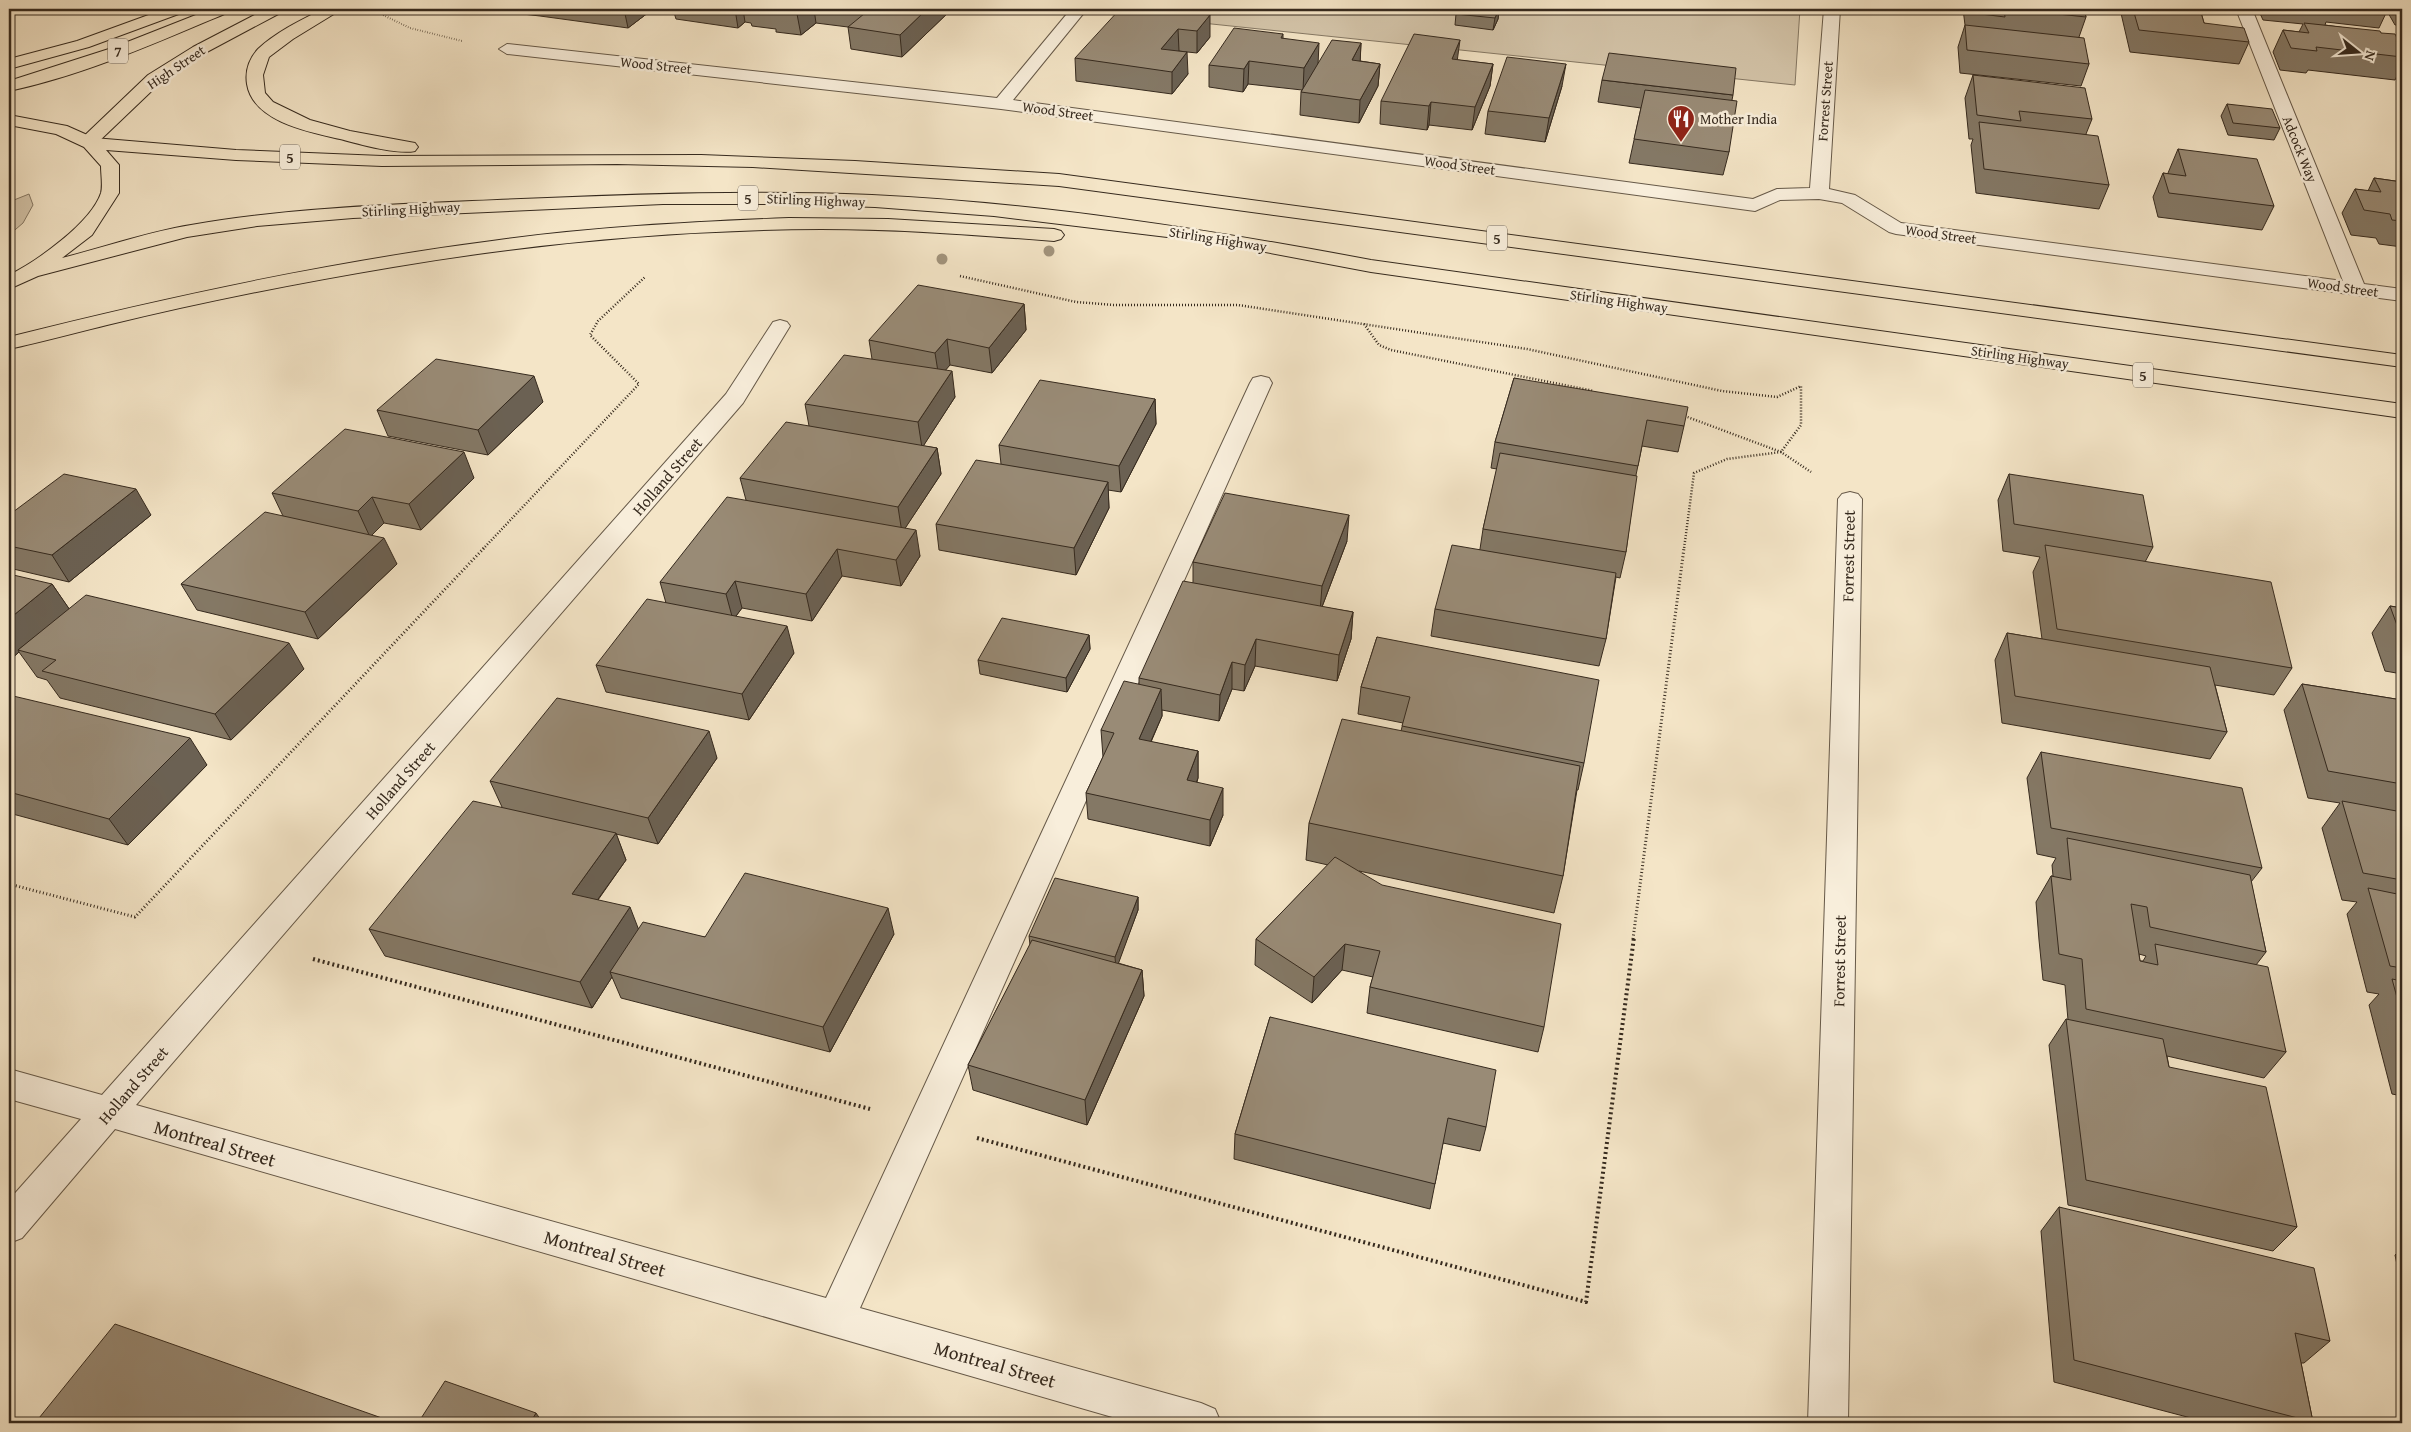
<svg xmlns="http://www.w3.org/2000/svg" width="2411" height="1432" font-family="'Gentium Book Plus',serif">
<style>
.green{fill:#d4c5aa;stroke:#857864}
.lines{fill:none;stroke-linecap:round;stroke-linejoin:round}
.minor-casing{stroke:#665948;stroke-width:2}
.primary-casing{stroke:#362a1e;stroke-width:2}
.trunk-casing{stroke:#362a1e;stroke-width:2}
.path-far3{stroke:#362a1e;stroke-width:2;stroke-dasharray:0.5 2;stroke-linecap:butt}
.path-far2{stroke:#362a1e;stroke-width:2.5;stroke-dasharray:1 2;stroke-linecap:butt}
.path-far1{stroke:#362a1e;stroke-width:3;stroke-dasharray:1 2.5;stroke-linecap:butt}
.path{stroke:#362a1e;stroke-width:4;stroke-dasharray:2 3;stroke-linecap:butt}
.minor{fill:#f8eedb;fill-rule:evenodd}
.primary{fill:#f4e5c7;fill-rule:evenodd}
.trunk{fill:#f4e5c7;fill-rule:evenodd}
.tree{fill:#a2947d}
.wall{fill:#847865;stroke:#362a1e;fill-rule:evenodd}
.shaded-wall{fill:#6b6153;stroke:#362a1e}
.building{fill:#998b76;stroke:#362a1e}
.labels{text-anchor:middle;dominant-baseline:central;stroke-width:5;stroke-linejoin:round;paint-order:stroke}
.far-street-label{font-size:14px;fill:#362a1e;stroke:#f8eedb}
.far-poi-label{font-size:14px;fill:#362a1e;stroke:#f8eedb;text-anchor:start}
.shield{fill:#f8eedb;stroke:#706557;stroke-width:1}
.shield-label{font-size:15px;font-weight:bold;fill:#362a1e}
.street-label{font-size:16px;fill:#362a1e;stroke:#f8eedb}
.near-street-label{font-size:19px;fill:#362a1e;stroke:#f8eedb}
</style>
<rect width="100%" height="100%" fill="#f4e5c7"/>
<filter id="stains"><feTurbulence type="fractalNoise" baseFrequency=".004" numOctaves="4"/><feColorMatrix values="0 0 0 0 .2 0 0 0 0 .09 0 0 0 0 .02 0 0 0 .5 -.17"/></filter>
<radialGradient id="worn" r=".72"><stop offset=".6" stop-color="#630" stop-opacity="0"/><stop offset="1" stop-color="#630" stop-opacity=".3"/></radialGradient>
<path class="green" d="M1120,9H1800L1795,85L1116,14Z
M29,194L33,205L23,223L9,235V202Z"/>
<g class="lines">
<defs>
<path id="minor" d="M1071,9H1087L1013,100L1753,199L1777,189L1810,188L1824,9H1840L1829,189L1855,195L1901,223L2343,281L2236,9H2252L2364,284L2402,289V301L1896,234L1889,232L1842,203L1819,199L1780,200L1755,211L1001,109L507,54L499,49L507,44L997,98Z
M780,320L787,322L790,326L743,403L136,1105L826,1298L1250,383L1253,378L1261,376L1269,378L1272,383L860,1308L1201,1403L1215,1409L1221,1423H1133L115,1129L22,1238L9,1243V1200L81,1119L9,1099V1069L102,1095L726,394L773,322Z
M1850,492L1858,494L1862,499L1848,1423H1808L1838,499L1842,494Z"/>
<path id="primary" d="M211,9H232L229,12C158,42 84,75 9,91V81L112,48Z
M266,9H285L282,12L205,53L160,83L94,146H82L79,142L82,138L148,75L193,47Z"/>
<path id="trunk" d="M165,9H187L184,12L89,47L9,69V59L77,41Z
M323,9H342L293,39L269,57L263,75L265,93L273,102L310,120L350,131L415,143L418,147L415,151C397,155 359,144 340,139C310,132 253,122 247,84C245,71 249,59 258,49C276,32 301,20 323,9Z
M9,115L67,126L94,138L236,150L382,156L701,155L855,161L1059,174L2402,355V367L1059,186L753,167L617,164L382,166L236,160L106,150L119,165V193L92,235L62,258C105,247 148,232 191,225C300,206 410,204 521,199C638,194 755,190 872,195C1040,203 1206,229 1371,260L2402,404V418L1371,272L1217,243L994,216L875,207L790,204H663L353,218L257,226L187,237L38,276L9,289V275C36,262 91,223 101,193C103,186 101,174 101,166L84,147L56,134L9,125Z
M789,218L888,219L1054,229L1061,231L1064,235L1061,239L1054,241C976,235 899,229 821,229C678,230 534,243 393,267C297,283 201,302 107,325C74,333 41,342 9,349V337C168,297 329,262 492,241C590,227 690,222 789,218Z"/>
</defs>
<use href="#minor" class="minor-casing"/>
<use href="#primary" class="primary-casing"/>
<use href="#trunk" class="trunk-casing"/>
<path class="path-far3" d="M381,14L410,28L462,41"/>
<path class="path-far2" d="M960,276L1076,302L1114,305H1238L1527,349L1722,391L1777,397L1801,386V425L1781,452L1727,459L1694,473L1684,549
M1364,324L1379,345L1391,350L1594,391
M1682,415L1781,452L1811,472
M483,549L639,384L590,335L598,321L645,277"/>
<path class="path-far1" d="M9,884L135,917L484,548
M1633,939L1684,548"/>
<path class="path" d="M313,959L870,1109
M977,1138L1586,1302L1634,937"/>
<use href="#minor" class="minor"/>
<use href="#primary" class="primary"/>
<use href="#trunk" class="trunk"/>
</g>
<g class="tree">
<circle cx="1049" cy="251" r="5.5"/>
<circle cx="942" cy="259" r="5.5"/>
</g>
<path class="wall" d="M479,9H653L628,28L540,16Z
M673,9H952L902,57L851,49L848,27L816,23L801,35L776,32V29L752,26L751,23L745,22L738,28L676,19Z
M1163,9L1210,37L1197,53L1178,51L1188,74L1172,94L1076,81L1075,58Z
M1499,9L1498,19L1493,30L1455,25L1456,14Z
M1963,9H2084L2086,17L2079,37L2089,64L2081,86L1960,73L1958,47L1965,25Z
M2120,9H2200L2204,23L2249,42L2239,64L2130,52Z
M2258,9H2402V30L2401,26V25H2395L2387,11L2379,28L2326,22L2325,25L2381,33L2402,48V66L2395,80L2308,70L2306,73L2280,70L2273,52L2283,30L2299,32L2303,24L2263,20Z
M1283,34V39L1318,63L1361,43L1360,61L1380,64L1378,86L1359,123L1300,115L1301,92L1302,90L1248,84L1243,92L1209,87V65Z
M1457,60L1493,64L1490,86L1472,130L1429,125L1427,130L1380,124L1381,101Z
M1973,75L2092,119L2086,134L2109,185L2099,209L1976,193L1971,145L1973,139H1969L1965,98Z
M1602,80L1733,95L1732,100L1729,152L1723,175L1629,163L1641,108L1598,102Z
M1562,86L1545,142L1485,134L1488,111Z
M2227,104L2280,128L2274,140L2228,135L2221,116Z
M2178,149L2274,206L2262,230L2158,217L2153,197L2163,173L2168,174V173Z
M2374,178L2402,182V247L2379,244L2376,238L2351,235L2342,213L2355,189L2368,191Z
M1024,304L1026,330L992,373L950,365L945,370L955,397L923,446L937,448L941,474L905,528L920,556L901,586L842,576L812,621L742,608L736,616L794,653L749,720L606,692L596,665L666,603L660,582L746,500L740,478L809,426L805,404L872,359L869,340Z
M1514,378L1684,426L1678,452L1642,446L1636,475L1626,552L1620,578L1616,577L1606,639L1599,666L1431,636L1435,609L1480,549L1483,529L1497,469L1491,468L1495,442Z
M1155,399L1156,424L1121,492L1108,490L1109,508L1076,575L939,550L936,524L1001,464L999,445Z
M543,402L488,455L388,436L377,410Z
M2009,474L2153,547L2145,562L2292,668L2274,695L2215,685L2227,732L2210,759L2002,723L1995,660L2007,633L2042,639L2033,572L2040,557L2003,551L1998,500Z
M474,478L421,530L384,523L372,535L397,564L318,639L197,610L181,584L283,516L272,493Z
M9,515H151L69,582L9,568Z
M1347,541L1322,607L1353,612L1351,639L1337,681L1255,666L1244,691L1232,689L1219,721L1162,710V716L1151,742L1198,751V778L1197,782L1223,815L1210,846L1088,819L1086,793L1103,757L1101,730L1139,684V678L1193,582V562Z
M52,584L69,609L304,669L231,740L60,698L47,680L37,677L19,652L9,661Z
M2390,606L2402,608V674L2385,671L2372,633Z
M1089,635L1090,649L1067,692L980,674L978,660Z
M1377,637L1584,763L1578,790H1577L1563,876L1554,913L1359,871L1544,1027L1538,1052L1367,1013L1370,987L1373,977L1342,970L1312,1003L1255,965L1256,939L1328,865L1306,860L1309,823L1401,731L1403,723L1358,714L1361,687Z
M2302,684L2402,700V1096L2392,1094L2369,1005L2379,994L2367,992L2347,914L2357,902L2342,900L2322,828L2340,803L2308,798L2284,710Z
M9,695L207,765L128,845L9,813Z
M2041,752L2262,868L2251,882L2266,952L2256,965L2286,1052L2264,1078L2167,1056L2169,1067L2297,1227L2273,1251L2068,1205L2049,1045L2066,1019L2068,1020L2065,985L2043,980L2039,940L2036,902L2051,876H2053L2052,865L2056,858L2037,854L2027,778ZM2139,954L2146,956L2143,961H2140Z
M717,758L658,844L616,834L626,860L598,900L639,929L705,937L894,934L830,1052L621,998L612,977L592,1008L385,956L369,929L502,807L490,781Z
M1138,897V910L1118,963L1142,970L1144,996L1087,1125L973,1090L968,1065L1030,945L1029,936Z
M1270,1017L1486,1127L1480,1151L1443,1143L1430,1209L1234,1159L1235,1134Z
M2059,1207L2330,1341L2304,1363H2301L2313,1422L2311,1423H2210L2054,1382L2041,1231Z
M2402,1248V1288L2395,1255Z"/>
<path class="shaded-wall" d="M624,9H653L628,28Z
M735,9H743L745,22L738,28Z
M803,9H814L816,23L801,35L797,14Z
M927,9H952L902,57L900,35Z
M1499,9L1498,19L1493,30L1495,18Z
M1210,15V37L1197,53V31Z
M1178,29L1179,51L1162,71L1161,49Z
M1460,40L1457,62L1452,59Z
M1319,43L1318,65L1303,91L1304,68Z
M1361,43L1360,65L1352,60Z
M1187,52L1188,74L1172,94V72Z
M1249,61L1248,84L1243,92L1244,69Z
M1380,64L1378,86L1359,123L1360,100Z
M1493,64L1490,86L1472,130L1475,107Z
M1566,64L1562,86L1545,142L1549,118Z
M1431,102L1429,125L1427,130L1429,106Z
M1024,304L1026,330L992,373L989,348Z
M947,339L950,365L939,378L935,353Z
M952,371L955,397L922,448L918,422Z
M534,376L543,402L488,455L478,430Z
M1155,399L1156,424L1121,492L1119,466Z
M937,448L941,474L902,533L898,507Z
M464,452L474,478L421,530L409,504Z
M1108,482L1109,508L1076,575L1074,548Z
M136,489L151,515L69,582L52,555Z
M372,497L384,523L370,537L358,511Z
M1349,515L1347,541L1320,612L1322,586Z
M916,530L920,556L901,586L896,560Z
M384,538L397,564L318,639L305,612Z
M837,549L842,576L812,621L806,594Z
M735,581L742,608L733,620L726,594Z
M52,584L70,610L18,650L19,652L9,661V619Z
M1353,612L1351,639L1337,681L1339,655Z
M787,626L794,653L749,720L742,694Z
M1089,635L1090,649L1067,692L1066,678Z
M1256,639L1255,666L1244,691L1245,665Z
M289,643L304,669L231,740L215,714Z
M1232,662V689L1219,721L1220,695Z
M1161,689L1162,716L1140,766L1139,739Z
M709,731L717,758L658,844L648,818Z
M190,738L207,765L128,845L109,819Z
M1198,751V778L1187,806V780Z
M1223,788V815L1210,846V820Z
M616,833L626,860L583,920L572,894Z
M1138,897V910L1116,970L1115,957Z
M630,907L640,933L610,972L612,977L592,1008L580,982Z
M888,908L894,934L830,1052L823,1027Z
M1345,944L1342,970L1312,1003L1314,977Z
M1142,970L1144,996L1087,1125L1085,1100Z
M536,1413L543,1423H530Z"/>
<path class="building" d="M774,9H803L797,14L772,11Z
M870,9H927L900,35L848,27Z
M1120,9H1163L1210,15L1197,31L1178,29L1161,49L1187,52L1172,72L1075,58Z
M1458,9H1499L1495,18L1456,14Z
M1972,9H2004L2005,17L1973,13Z
M2011,9H2084L2086,17Z
M2133,9H2200L2204,23L2244,28L2249,42L2139,30Z
M2304,23L2380,31L2381,33L2395,34L2402,48V57L2316,47L2317,51L2291,48L2283,30L2309,33Z
M1965,25L2084,38L2089,64L1967,50Z
M1234,28L1283,34L1281,38L1319,43L1304,68L1249,61L1244,69L1209,65Z
M1414,34L1460,40L1452,59L1493,64L1475,107L1431,102L1429,106L1381,101Z
M1332,40L1361,43L1352,60L1380,64L1360,100L1301,92Z
M1609,53L1736,68L1733,95L1602,80Z
M1507,57L1566,64L1549,118L1488,111Z
M1973,75L2085,88L2092,119L2019,111L2021,121L1977,115Z
M1645,90L1737,101L1729,152L1634,139Z
M2227,104L2272,109L2280,128L2233,123Z
M1979,122L2098,136L2109,185L1984,169Z
M2178,149L2257,159L2274,206L2169,193L2163,173L2186,176Z
M2374,178L2402,182V221L2392,220L2390,214L2364,210L2355,189L2381,192Z
M918,285L1024,304L989,348L947,339L935,353L869,340Z
M844,355L952,371L918,422L805,404Z
M436,359L534,376L478,430L377,410Z
M1514,378L1688,407L1684,426L1647,420L1638,466L1495,442Z
M1040,380L1155,399L1119,466L999,445Z
M786,422L937,448L898,507L740,478Z
M345,429L464,452L409,504L372,497L358,511L272,493Z
M1500,453L1637,476L1626,552L1483,529Z
M976,460L1108,482L1074,548L936,524Z
M64,474L136,489L52,555L9,546V515Z
M2009,474L2143,495L2153,547L2014,524Z
M1225,493L1349,515L1322,586L1193,562Z
M727,497L916,530L896,560L837,549L806,594L735,581L726,594L660,582Z
M265,512L384,538L305,612L181,584Z
M1452,545L1616,573L1606,639L1435,609Z
M2045,545L2271,582L2292,668L2057,629Z
M9,574L52,584L9,619Z
M1183,581L1353,612L1339,655L1256,639L1245,665L1232,662L1220,695L1139,678Z
M86,595L289,643L215,714L42,671L56,660L18,650Z
M647,599L787,626L742,694L596,665Z
M2390,606L2402,608V639Z
M1002,618L1089,635L1066,678L978,660Z
M2007,633L2210,667L2227,732L2015,696Z
M1377,637L1599,680L1584,763L1402,726L1410,697L1361,687Z
M1124,681L1161,689L1139,739L1198,751L1187,780L1223,788L1210,820L1086,793L1114,733L1101,730Z
M2302,684L2402,700V784L2328,771Z
M9,695L190,738L109,819L9,792Z
M557,698L709,731L648,818L490,781Z
M1342,719L1580,766L1563,876L1309,823Z
M2041,752L2242,788L2262,868L2051,828Z
M473,801L616,833L572,894L630,907L580,982L369,929Z
M2342,801L2402,812V880L2363,873Z
M2067,838L2250,875L2266,952L2150,927L2147,907L2131,904L2140,961L2158,965L2155,944L2268,967L2286,1052L2086,1009L2082,959L2059,954L2055,914L2051,876L2071,880Z
M1335,857L1382,885L1561,924L1544,1027L1370,987L1380,951L1345,944L1314,977L1256,939Z
M745,873L888,908L823,1027L610,972L643,922L705,937Z
M1055,878L1138,897L1115,957L1029,936Z
M2368,888L2402,895V968L2390,966Z
M1032,940L1142,970L1085,1100L968,1065Z
M2392,979L2402,981V1016Z
M1270,1017L1496,1070L1486,1127L1448,1118L1435,1184L1235,1134Z
M2066,1019L2163,1039L2169,1067L2266,1087L2297,1227L2086,1180Z
M2059,1207L2314,1268L2330,1341L2295,1333L2313,1422L2074,1360Z
M115,1324L396,1423H35Z
M445,1381L536,1413L530,1423H418Z"/>
<defs>
<symbol id="restaurant-pin" viewBox="-11 -11 22 30"><path d="M0 17L-7.5 6A9.5 9.5 0 1 1 7.5 6Z" fill="#8f2418" stroke="#f8eedb"/><path d="M-5-6h1v4h1v-4h1v4h1v-4h1v5L-1.5 .5V6h-2V.5L-5-1ZM5-6V6H3V1.5H1.5Q1.5-4 5-6Z" fill="#fff"/></symbol>
</defs>
<g fill-rule="evenodd">
<use href="#restaurant-pin" x="1665" y="103" width="32" height="43"/>
</g>
<g class="labels">
<g class="far-street-label">
<text transform="translate(656 65) rotate(6)">Wood Street</text>
<text transform="translate(176 67) rotate(-34)">High Street</text>
<text transform="translate(1825 101) rotate(-86)">Forrest Street</text>
<text transform="translate(1058 111) rotate(8)">Wood Street</text>
<text transform="translate(2300 149) rotate(68)">Adcock Way</text>
<text transform="translate(1460 165) rotate(8)">Wood Street</text>
<text transform="translate(816 200) rotate(2)">Stirling Highway</text>
<text transform="translate(411 209) rotate(-3)">Stirling Highway</text>
<text transform="translate(1941 234) rotate(8)">Wood Street</text>
<text transform="translate(1218 239) rotate(9)">Stirling Highway</text>
<text transform="translate(2343 287) rotate(8)">Wood Street</text>
<text transform="translate(1619 301) rotate(8)">Stirling Highway</text>
<text transform="translate(2020 357) rotate(8)">Stirling Highway</text>
</g>
<g class="far-poi-label">
<text x="1700" y="119">Mother India</text>
</g>
<g class="shield">
<rect x="108" y="38.5" width="20" height="25" rx="4"/>
<rect x="280" y="144.5" width="20" height="25" rx="4"/>
<rect x="738" y="185.5" width="20" height="25" rx="4"/>
<rect x="1487" y="225.5" width="20" height="25" rx="4"/>
<rect x="2133" y="362.5" width="20" height="25" rx="4"/>
</g>
<g class="shield-label">
<text x="118" y="51">7</text>
<text x="290" y="157">5</text>
<text x="748" y="198">5</text>
<text x="1497" y="238">5</text>
<text x="2143" y="375">5</text>
</g>
<g class="street-label">
<text transform="translate(667 476) rotate(-49)">Holland Street</text>
<text transform="translate(1848 556) rotate(-89)">Forrest Street</text>
<text transform="translate(400 780) rotate(-49)">Holland Street</text>
<text transform="translate(1839 961) rotate(-89)">Forrest Street</text>
<text transform="translate(133 1085) rotate(-49)">Holland Street</text>
</g>
<g class="near-street-label">
<text transform="translate(215 1143) rotate(16)">Montreal Street</text>
<text transform="translate(605 1253) rotate(16)">Montreal Street</text>
<text transform="translate(995 1364) rotate(16)">Montreal Street</text>
</g>
</g>
<rect width="2411" height="1432" fill="none" stroke="#f4e5c7" stroke-width="30"/>
<rect x="10" y="10" width="2391" height="1412" fill="none" stroke="#362a1e" stroke-width="2.5"/>
<rect x="15" y="15" width="2381" height="1402" fill="none" stroke="#362a1e"/>
<g transform="translate(2358 52) rotate(107)" stroke="#f8eedb" stroke-width="4" paint-order="stroke">
<path d="M0-4L9 19L0 12L-9 19Z" fill="#362a1e"/>
<text y="-8" font-size="14" font-weight="bold" text-anchor="middle" fill="#362a1e">N</text>
</g>
<rect width="100%" height="100%" filter="url(#stains)"/>
<rect width="100%" height="100%" fill="url(#worn)"/>
</svg>
